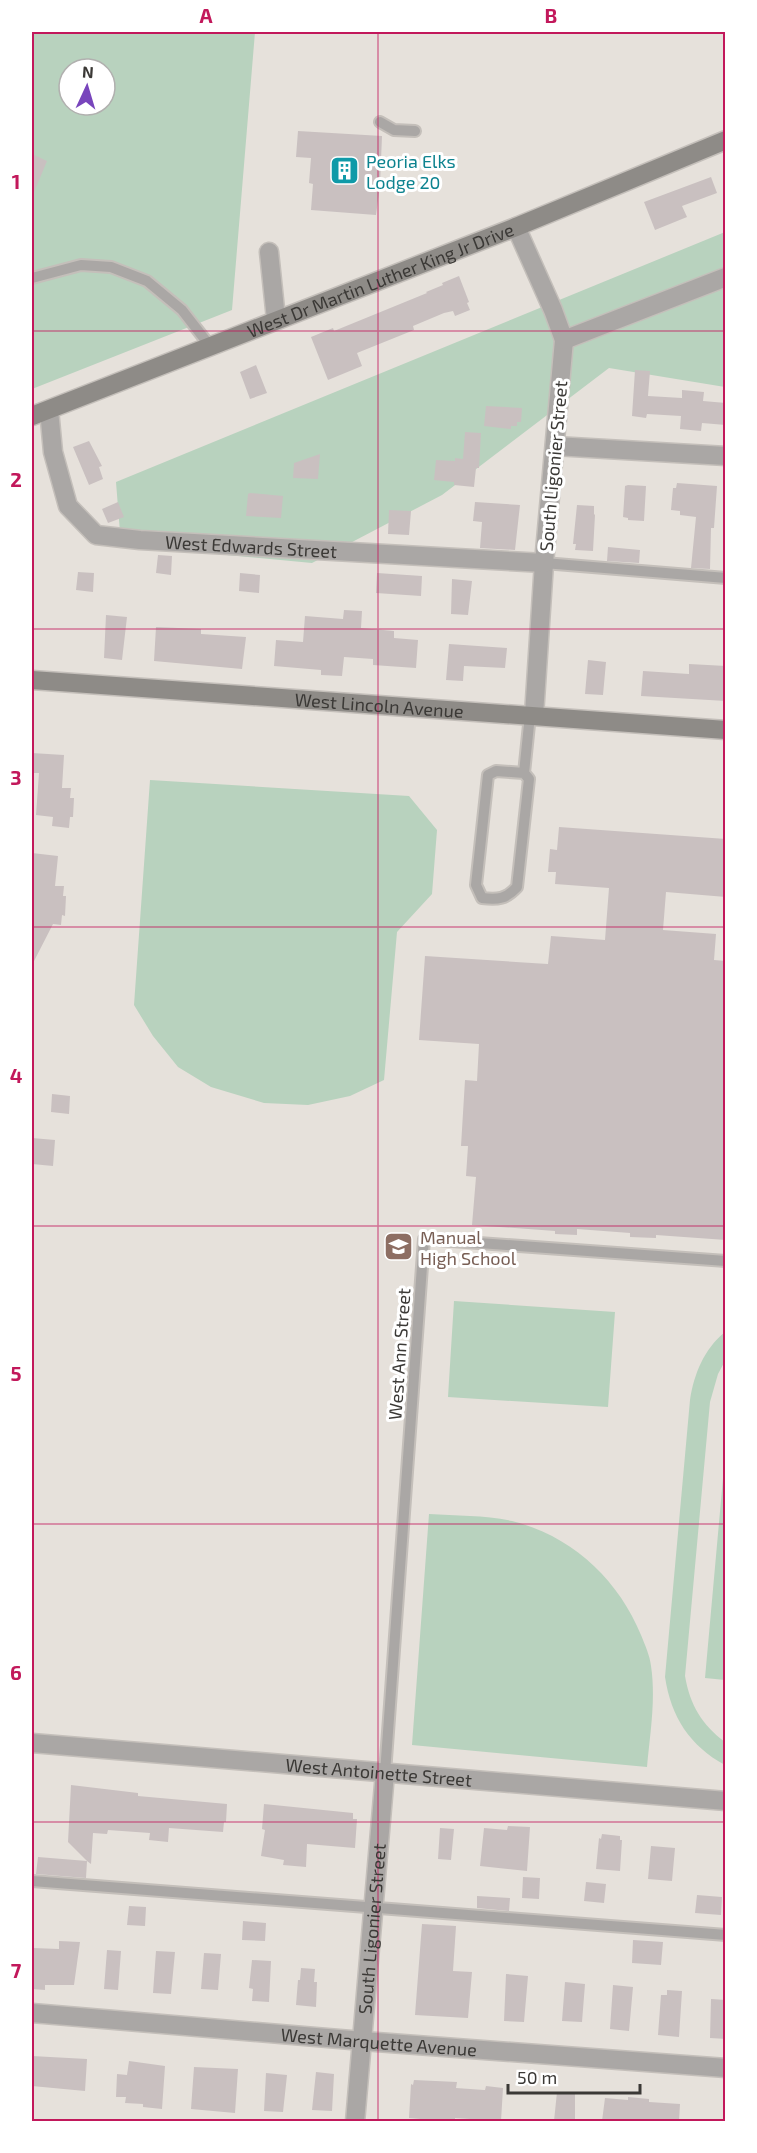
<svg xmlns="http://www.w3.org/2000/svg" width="757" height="2153" font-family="'Exo 2',sans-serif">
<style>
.green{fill:#b8d2be;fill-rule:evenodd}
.building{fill:#c9c0c0}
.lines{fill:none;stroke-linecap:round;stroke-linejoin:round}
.lane-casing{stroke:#c4bfba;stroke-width:14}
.street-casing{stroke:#c4bfba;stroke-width:21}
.secondary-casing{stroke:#c4bfba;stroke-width:21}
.lane{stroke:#aaa7a5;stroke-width:10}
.street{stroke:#aaa7a5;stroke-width:18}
.secondary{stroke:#8e8b87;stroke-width:18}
.grid{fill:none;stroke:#c2185b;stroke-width:1.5;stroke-opacity:0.55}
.labels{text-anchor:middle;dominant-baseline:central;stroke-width:6;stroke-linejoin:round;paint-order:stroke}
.culture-label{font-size:18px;fill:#0d838f;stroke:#fff;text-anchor:start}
.street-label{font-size:18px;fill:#3b3936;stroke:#fff}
.education-label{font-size:18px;fill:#785e54;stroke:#fff;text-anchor:start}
.neatline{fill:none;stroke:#c2185b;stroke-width:2}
.grid-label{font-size:20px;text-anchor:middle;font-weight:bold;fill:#c2185b}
</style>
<rect width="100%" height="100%" fill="#e6e1db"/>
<path class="green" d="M32,32H255L232,310L32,389ZM69,69H105V105H69Z
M725,232V387L609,368L442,495L312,563L121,545L116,482Z
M150,780L409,796L437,830L432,894L397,932L384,1080L350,1096L308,1105L264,1103L211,1087L178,1067L153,1036L134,1005Z
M454,1301L615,1312L608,1407L448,1397Z
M725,1332V1361L718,1374L710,1402L685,1676C690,1705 702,1725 725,1742V1765C690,1746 671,1717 665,1677L690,1400C694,1374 704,1349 725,1332Z
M725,1456V1680L705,1678Z
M429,1514C456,1516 486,1515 512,1521C572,1536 618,1579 641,1635C645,1645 650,1656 651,1666C656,1699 650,1734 647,1767L412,1745Z"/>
<path class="building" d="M298,131L382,136L380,185L376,215L311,210L313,184L309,183L311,158L296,157Z
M32,154L47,161L32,197Z
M711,177L717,193L682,206L687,217L655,230L644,202Z
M459,276L469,302L467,303L470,310L455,316L453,311L444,313L413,326L414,330L357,353L362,366L328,380L311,337L333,328L334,331L427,293L426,292L443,285L442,283Z
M256,365L267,393L250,399L240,372Z
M635,370L650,371L648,396L682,398V390L704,392L703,401L726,403V425L702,423L701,431L680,429L681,416L647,414L646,418L632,416Z
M486,406L522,408L521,422H517V426H511V429L484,426Z
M465,432L481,433L479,468H476L474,487L454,485V482L434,480L436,460L455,461V458L463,459Z
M89,441L102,466L99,467L103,479L89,485L73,447Z
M320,454L318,479L293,478L294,463Z
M677,483L717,486L714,528H711L710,569L691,568L696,517L680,515V511L671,510L673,488H676Z
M628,485L646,486L644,521L628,520V518L623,517L625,486Z
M250,493L283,496L281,518L246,516L248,494Z
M118,502L124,517L108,523L102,509Z
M475,502L520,505L515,550L480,548L482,522L473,521Z
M577,505L594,506V514L595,515L593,551L575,550L576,544H573Z
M389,510L411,511L409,535L388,534Z
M608,547L640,550L639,563L607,561Z
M158,555L172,556L171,575L156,573Z
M78,572L94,573L93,592L76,590Z
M240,573L260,575L259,593L239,591Z
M377,573L422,576L421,596L376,593Z
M452,579L472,581L468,615L451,614Z
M344,610L362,611L361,628L394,631V638L418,640L416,668L373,665V659L344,657L342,676L321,675V670L274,666L276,640L303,642L305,616L343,619Z
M106,615L127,617L122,660L104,658Z
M156,627L201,629V634L246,637L242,669L154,661Z
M449,644L507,648L505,668L464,666L463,681L446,680Z
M588,660L606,662L603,695L585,694Z
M689,664L726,666V701L641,696L643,671L689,674Z
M32,753L64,755L62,788H71L70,798H74L73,817H70L69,828L52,826L53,817L36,815L39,773H32Z
M559,827L726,839V897L666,892L663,930L716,934L714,960L726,961V1240L656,1235V1238L630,1237V1233L577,1229V1235L555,1234V1231L472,1225L476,1177L466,1176L468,1146H461L465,1080L477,1081L479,1044L419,1040L425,956L548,964L551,936L605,940L609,888L555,884L556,872H548L550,849L557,850Z
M32,853L58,856L55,886H64L63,896H66L65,916L62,915L61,925L53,924L32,965Z
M52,1094L70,1096L69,1114L51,1112Z
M32,1138L55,1140L53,1166L32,1164Z
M71,1785L138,1793V1796L227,1804L226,1822H224L223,1832L169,1828L168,1842L149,1840L150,1833L108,1830L107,1834L93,1833L91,1864L87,1861L86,1878L36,1874L38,1857L87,1861L68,1842Z
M264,1804L353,1813V1819H357L355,1848L307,1844L306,1867L283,1865L284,1860L261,1856L265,1830L262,1829Z
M508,1826L530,1827L527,1871L480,1866L484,1828L507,1830Z
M440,1828L454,1829L451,1860L438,1859Z
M602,1834L620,1836V1840H622L620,1871L596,1869L599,1838L601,1839Z
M651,1846L675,1848L672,1881L648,1879Z
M523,1877L540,1878L539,1899L522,1898Z
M586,1882L606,1884L604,1903L584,1901Z
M697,1895L722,1897L721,1915L695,1913Z
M477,1896L510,1898L509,1911L477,1908Z
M129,1906L146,1907L145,1926L127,1925Z
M243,1921L266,1923L265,1941L242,1940Z
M422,1924L456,1926L453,1971L472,1972L468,2018L415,2015Z
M633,1940L663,1942L661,1965L632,1963Z
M59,1941L80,1942L74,1985H45V1990L32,1989L33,1948L59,1949Z
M107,1950L121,1951L118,1990L104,1989Z
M156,1951L175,1952L171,1994L153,1993Z
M204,1953L221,1954L218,1990L201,1989Z
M252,1960L271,1961L269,2002L252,2001L253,1989L249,1988Z
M301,1968L315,1969L314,1982H317L316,2007L296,2005L298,1980H300Z
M506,1974L528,1976L524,2022L504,2021Z
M565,1982L585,1984L582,2022L562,2021Z
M613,1985L633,1987L629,2031L610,2029Z
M667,1990L682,1991L679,2037L658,2035L661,1995H667Z
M711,1999L726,2000V2039L710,2038Z
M32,2056L87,2059L85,2091L32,2086Z
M129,2061L165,2066L162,2109L143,2107V2104L125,2103L126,2097H116L117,2074L127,2075Z
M194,2067L238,2069L235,2113L191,2109Z
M316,2072L334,2074L332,2111L312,2110Z
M266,2073L287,2075L283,2112L264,2111Z
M414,2080L457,2082L456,2088L484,2090H485L486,2086L503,2088L501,2121L455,2118V2121H432V2120L409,2118L411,2084L413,2085Z
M557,2092L575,2094V2121H554Z
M628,2097L649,2099V2102L680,2104L679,2121H602L605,2098L628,2100Z"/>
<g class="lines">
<defs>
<path id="lane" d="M380,122L394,130L415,131
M32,278L81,265L111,267L147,281L182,310L210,346
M544,563L726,578
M524,773L496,771L488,775L476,885L482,898C498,900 506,899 517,887L529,779L524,773L530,715
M385,1773L424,1239L726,1261
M32,1881L726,1935"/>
<g id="street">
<path d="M516,227L553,310L564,340L544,563L534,715"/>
<path d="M269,252L276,319"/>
<path d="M564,340L726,277"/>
<path id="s1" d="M49,410L53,452L68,506L96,535L140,540L544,563"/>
<path d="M555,446L726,456"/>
<path id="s2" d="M32,1743L726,1801"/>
<path id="s3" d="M32,2013L363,2041L726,2068"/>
<path id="s4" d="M355,2122L385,1773"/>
</g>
<g id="secondary">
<path id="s5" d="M32,416L516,227L726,140"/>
<path id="s6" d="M32,680L726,730"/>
</g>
</defs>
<use href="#lane" class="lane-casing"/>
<use href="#street" class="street-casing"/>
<use href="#secondary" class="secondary-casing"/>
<use href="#lane" class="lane"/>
<use href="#street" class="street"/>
<use href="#secondary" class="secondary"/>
</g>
<path class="grid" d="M378,32V2122M32,331H726M32,629H726M32,927H726M32,1226H726M32,1524H726M32,1822H726"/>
<defs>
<symbol id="building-square" viewBox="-11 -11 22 22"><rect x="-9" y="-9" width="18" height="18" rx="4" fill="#0f9aa8" stroke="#fff"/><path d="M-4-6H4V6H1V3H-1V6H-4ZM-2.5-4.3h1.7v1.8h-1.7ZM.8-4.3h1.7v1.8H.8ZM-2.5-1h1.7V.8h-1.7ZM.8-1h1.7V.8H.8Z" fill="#fff"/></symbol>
<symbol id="school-square" viewBox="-11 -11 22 22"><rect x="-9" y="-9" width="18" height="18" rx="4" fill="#8d6e63" stroke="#fff"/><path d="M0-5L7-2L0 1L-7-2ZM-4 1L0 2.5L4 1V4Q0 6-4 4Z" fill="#fff"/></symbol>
</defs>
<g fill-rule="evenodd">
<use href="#building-square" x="328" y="154" width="33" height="33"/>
<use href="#school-square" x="382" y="1230" width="33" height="33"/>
</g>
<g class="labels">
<g class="culture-label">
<text x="366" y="161">Peoria Elks<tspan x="366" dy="21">Lodge 20</tspan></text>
</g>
<g class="street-label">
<text stroke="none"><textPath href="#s5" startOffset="374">West Dr Martin Luther King Jr Drive</textPath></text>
<text transform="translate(553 466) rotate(-85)">South Ligonier Street</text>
<text stroke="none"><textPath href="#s1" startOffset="294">West Edwards Street</textPath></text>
<text stroke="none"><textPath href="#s6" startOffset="348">West Lincoln Avenue</textPath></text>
<text transform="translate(399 1354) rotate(-86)">West Ann Street</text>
<text stroke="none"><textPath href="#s2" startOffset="348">West Antoinette Street</textPath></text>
<text stroke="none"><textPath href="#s4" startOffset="194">South Ligonier Street</textPath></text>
<text stroke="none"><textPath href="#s3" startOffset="348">West Marquette Avenue</textPath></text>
</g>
<g class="education-label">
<text x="420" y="1237">Manual<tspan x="420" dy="21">High School</tspan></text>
</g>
</g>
<rect width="757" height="2153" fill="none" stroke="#ffffff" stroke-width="66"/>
<g transform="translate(87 87) rotate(4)"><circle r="28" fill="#ffffff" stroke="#b1b0af" stroke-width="1.5"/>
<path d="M0-4.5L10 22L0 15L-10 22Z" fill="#7845bc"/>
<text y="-9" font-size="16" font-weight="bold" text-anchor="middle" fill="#3b3936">N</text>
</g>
<path d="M508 2084v9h132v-9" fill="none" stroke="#3b3936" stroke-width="3"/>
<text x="517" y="2084" font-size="18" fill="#3b3936" stroke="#ffffff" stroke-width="4.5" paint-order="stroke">50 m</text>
<rect x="33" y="33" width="691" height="2087" class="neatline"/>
<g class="grid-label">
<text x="206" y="23">A</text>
<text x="551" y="23">B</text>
<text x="16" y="189">1</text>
<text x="16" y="487">2</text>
<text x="16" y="785">3</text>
<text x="16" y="1083">4</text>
<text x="16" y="1381">5</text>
<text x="16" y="1680">6</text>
<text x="16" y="1978">7</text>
</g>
</svg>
